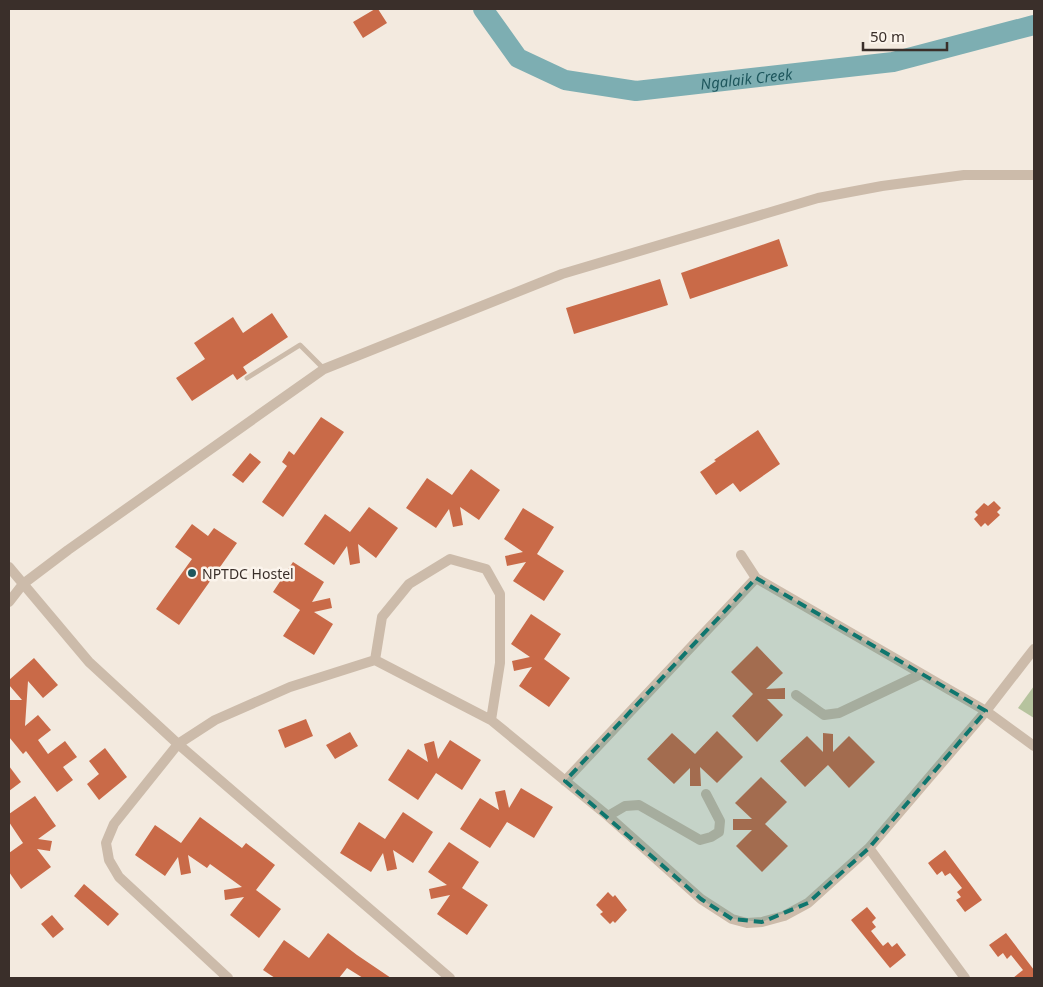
<svg xmlns="http://www.w3.org/2000/svg" width="1043" height="987" font-family="'Noto Sans',sans-serif">
<style>
.green{fill:#b6c39e}
.lines{fill:none;stroke-linecap:round;stroke-linejoin:round}
.river{stroke:#7daeb2;stroke-width:20}
.building{fill:#c96a48}
.lane{stroke:#cba;stroke-width:5}
.street{stroke:#cba;stroke-width:10}
.marked{fill:#0f766e;fill-opacity:0.2;stroke:#0f766e;stroke-width:4;stroke-dasharray:10 6;stroke-linejoin:round}
.poi-dot{fill:#1e575d;stroke:#fbf4ec;stroke-width:2}
.labels{text-anchor:middle;dominant-baseline:central;stroke-width:5;stroke-linejoin:round;paint-order:stroke}
.poi-label{font-size:14px;fill:#3a2f2a;stroke:#fbf4ec;text-anchor:start}
.water-label{font-size:15px;font-style:italic;fill:#1e575d;stroke:#fbf4ec}
</style>
<rect width="100%" height="100%" fill="#f3eadf"/>
<path class="green" d="M1034,686V718L1018,708Z"/>
<g class="lines">
<path class="river" id="s1" d="M483,9L518,58L565,80L636,91L893,62L1034,25"/>
</g>
<path class="building" d="M375,9H378L387,23L363,38L353,22Z
M779,239L788,266L690,299L681,273Z
M660,279L668,305L574,334L566,308Z
M272,313L288,337L243,367L247,373L237,380L233,374L192,401L176,378L205,359L194,343L233,317L243,333Z
M321,417L344,432L283,517L262,502L287,466L282,462L289,451L294,455Z
M758,430L780,464L740,492L733,483L716,495L700,472L716,461L714,460Z
M250,453L261,462L243,483L232,475Z
M471,469L500,490L479,520L460,507L463,525L453,527L449,509L436,528L406,508L427,478L452,495Z
M994,501L1001,508L997,512L1000,515L988,526L985,523L981,527L974,519L978,515L975,512L984,503L988,506Z
M369,507L398,528L376,558L358,544L360,563L350,565L347,546L334,565L304,544L325,514L350,532Z
M523,508L554,527L537,554L564,571L544,601L513,581L526,562L507,566L505,556L523,552L504,539Z
M192,524L208,536L214,528L237,543L179,625L156,609L192,559L175,547Z
M293,562L324,582L312,602L330,598L332,608L314,612L333,624L314,655L283,636L300,610L273,592Z
M531,614L561,634L544,659L570,678L549,707L519,686L532,667L514,671L512,661L530,657L511,644Z
M757,646L783,673L766,689L785,688V699H767L783,715L757,742L732,716L753,694L731,672Z
M34,658L58,685L43,698L28,681L25,726L38,715L51,730L38,740L48,754L65,741L77,757L63,767L73,780L57,792L26,751L23,754L9,737V700H22L9,685V680Z
M306,719L313,736L285,748L278,730Z
M717,731L743,757L717,783L700,767L701,786H690V768L674,784L647,759L672,733L695,754Z
M350,732L358,746L335,759L326,745Z
M823,733L833,734V752L849,736L875,762L849,788L828,765L805,787L780,761L807,736L823,752Z
M450,740L481,760L462,790L436,773L418,800L388,780L408,749L428,762L424,744L434,741L438,759Z
M105,748L127,777L99,800L87,784L99,774L89,761Z
M9,766L21,782L9,791Z
M761,777L787,802L765,824L788,846L762,872L736,846L752,830H733V819H752L735,803Z
M521,788L553,807L534,838L507,822L490,848L460,829L480,798L499,810L495,792L505,790L509,808Z
M35,796L56,826L38,839L52,841L50,851L37,849L51,867L21,889L9,872V853L23,843L9,822V814Z
M403,812L433,832L413,863L393,850L397,869L387,871L383,853L371,872L340,853L359,822L385,839Z
M200,817L242,848L246,843L275,865L256,890L281,909L259,938L230,915L244,897L225,900L224,890L242,887L210,864L207,868L188,855L191,873L181,875L178,857L165,876L135,855L155,825L181,843Z
M449,842L479,862L462,888L488,905L467,935L437,914L450,895L431,899L429,889L447,885L428,872Z
M945,850L982,900L965,912L956,900L961,897L957,892L962,888L950,873L945,876L942,871L937,875L928,863Z
M84,884L119,914L108,926L74,896Z
M608,892L613,897L615,895L627,910L615,923L613,921L610,924L600,914L603,912L596,905Z
M867,907L876,918L872,922L876,927L871,931L883,946L888,942L892,947L897,943L906,955L890,968L851,920Z
M52,915L64,929L53,938L41,924Z
M328,933L357,955L391,978H363L347,968L339,978H275L263,970L284,940L309,958Z
M1006,933L1034,970V978H1013L1023,970L1011,955L1007,959L1003,953L998,957L989,945Z"/>
<g class="lines">
<path class="lane" d="M247,378L300,345L324,369"/>
<path class="street" d="M741,555L756,578L986,711L1034,746
M9,567L89,662L178,744L450,978
M9,602L23,584L68,550L324,369L562,274L818,198L882,186L964,175H1034
M375,660L382,617L409,584L450,559L486,569L500,594V663L491,720
M796,695L824,715L839,713L921,674
M565,781L756,578
M608,816L625,806L639,805L700,840L711,837L719,832L720,821L706,794
M869,848L965,978
M228,978L119,877L109,860L106,843L114,824L178,744L215,720L290,687L375,660L491,720L608,816L701,899L732,919L747,923L762,922L784,916L808,903L869,848L986,711L1034,649"/>
</g>
<path class="marked" d="M756,578L986,711L869,848L808,903L762,922L732,919L701,899L565,781Z"/>
<circle class="poi-dot" cx="192" cy="573" r="5"/>
<g class="labels">
<g class="poi-label">
<text x="202" y="573">NPTDC Hostel</text>
</g>
<g class="water-label">
<text stroke="none"><textPath href="#s1" startOffset="295">Ngalaik Creek</textPath></text>
</g>
</g>
<rect width="1043" height="987" fill="none" stroke="#3a2f2a" stroke-width="20"/>
<path d="M863 42v8h84v-8" fill="none" stroke="#3a2f2a" stroke-width="2.5"/>
<text x="870" y="42" font-size="15" fill="#3a2f2a" stroke="#fbf4ec" stroke-width="4" paint-order="stroke">50 m</text>
</svg>
